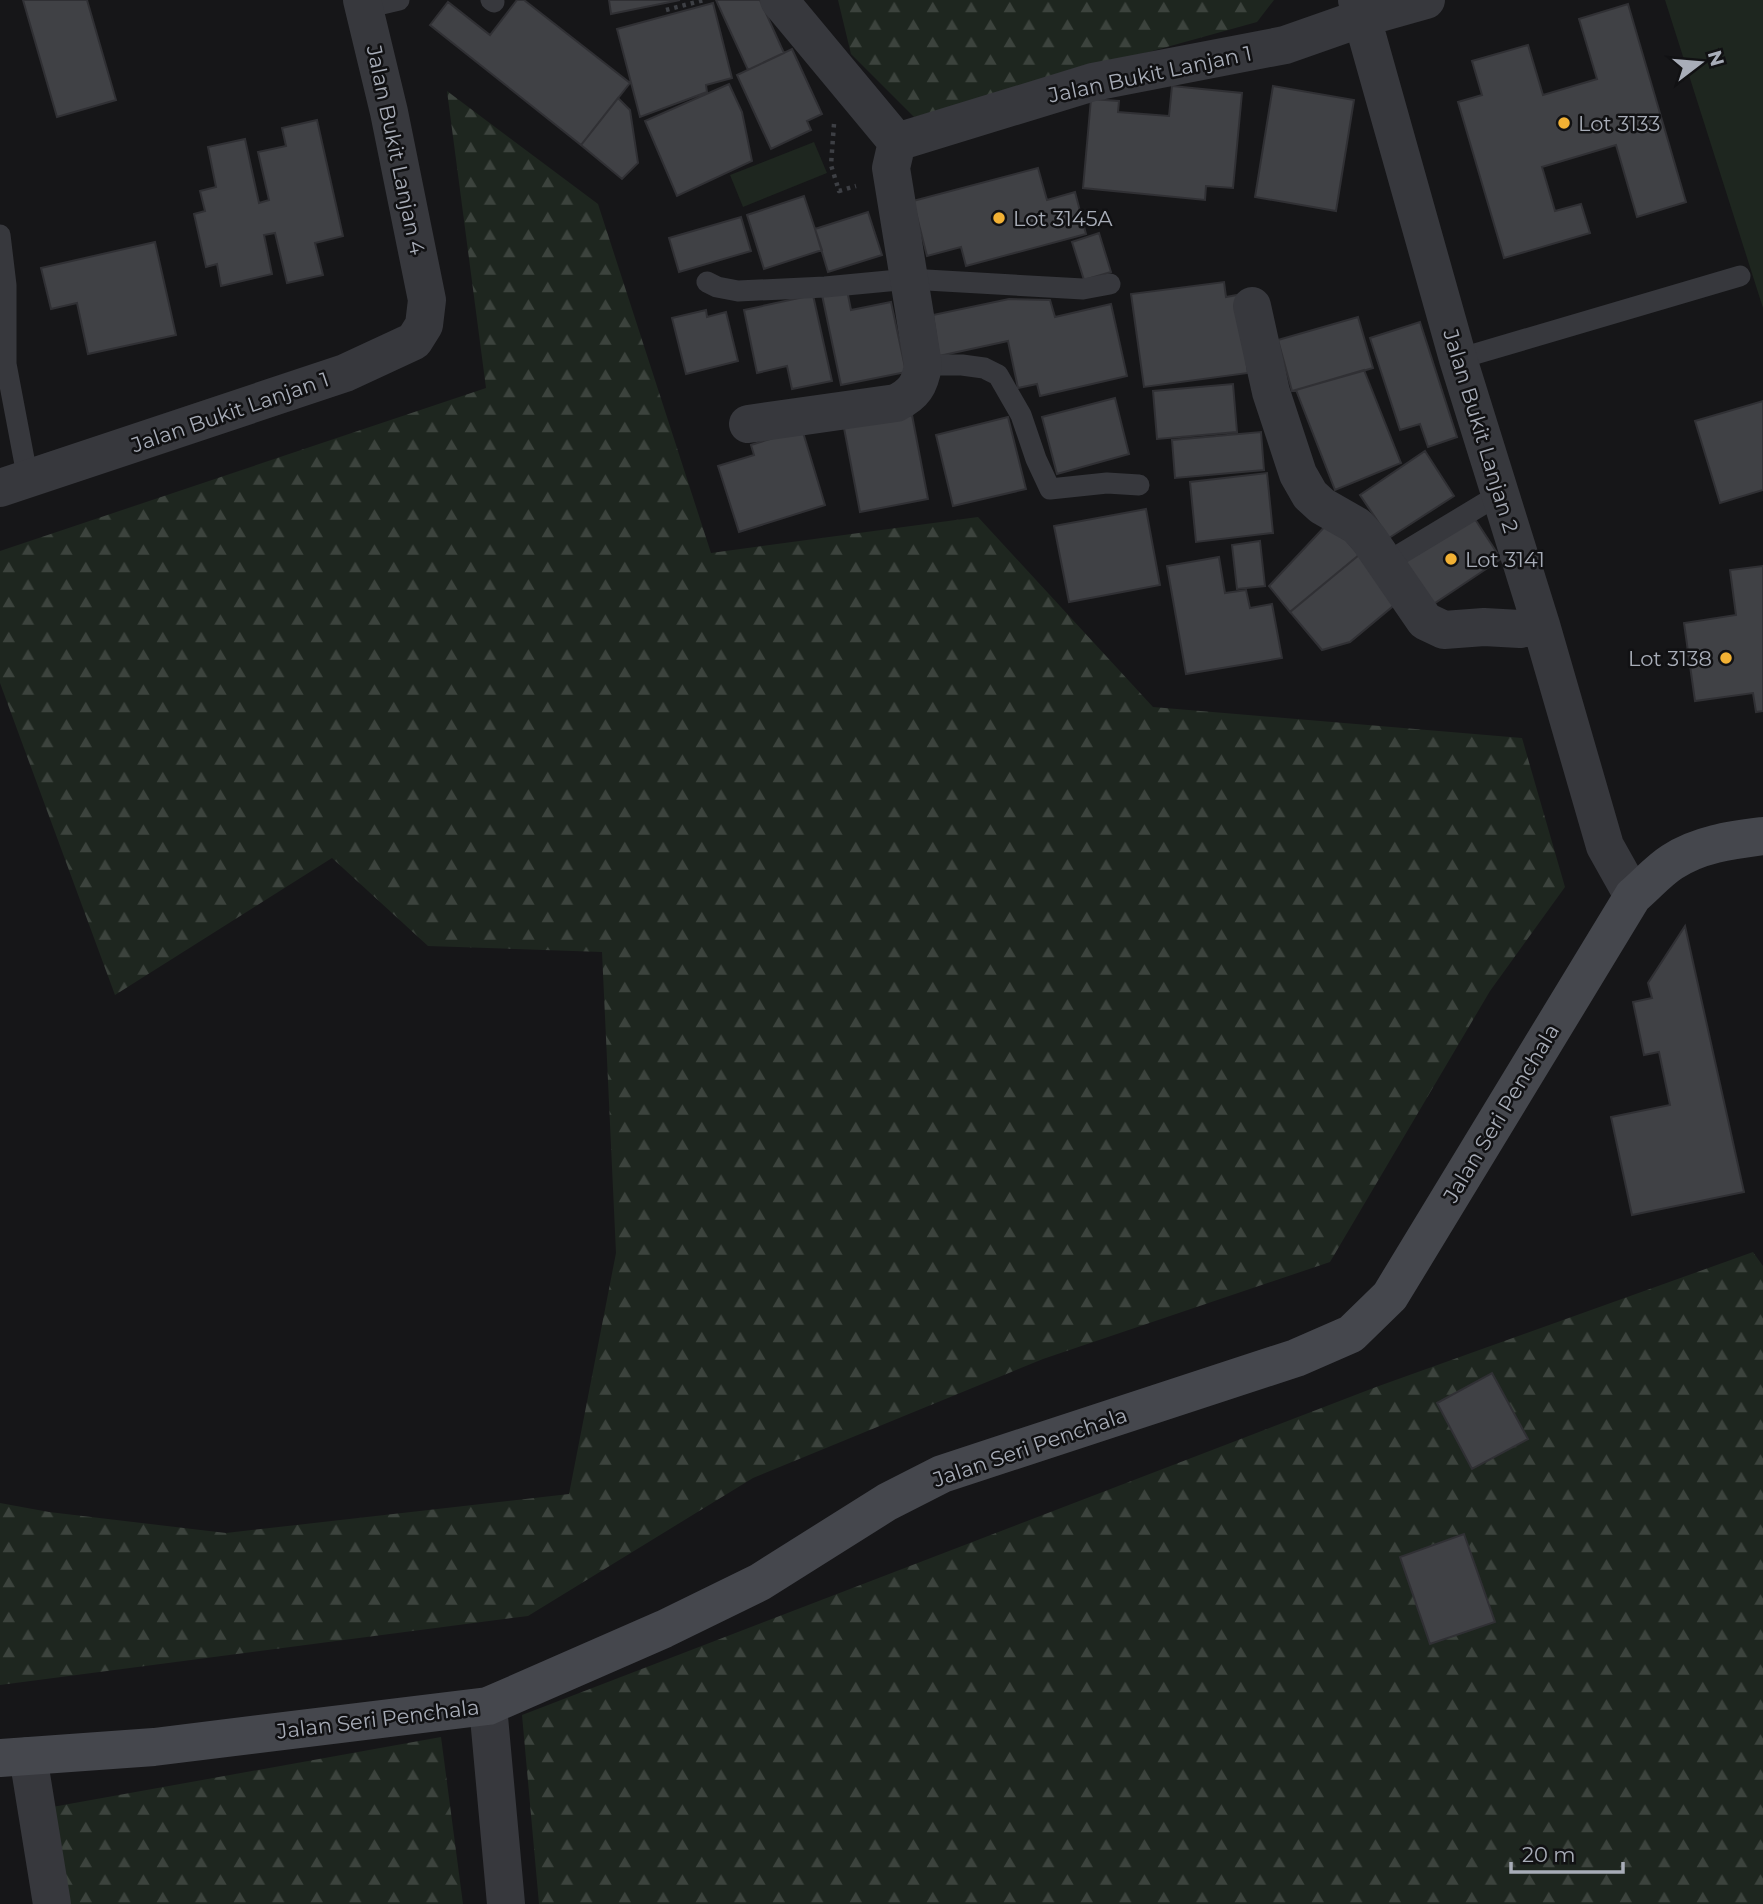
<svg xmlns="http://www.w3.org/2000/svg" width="1763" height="1904" font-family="Montserrat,sans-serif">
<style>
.grass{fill:#1e261f}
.forest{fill:url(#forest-firs)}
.building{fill:#404145;stroke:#303034;stroke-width:2}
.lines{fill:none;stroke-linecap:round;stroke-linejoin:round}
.path{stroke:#3d3f44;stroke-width:4.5;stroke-dasharray:3.5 5;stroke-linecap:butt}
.lane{stroke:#37383d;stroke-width:21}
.street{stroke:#37383d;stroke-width:38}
.secondary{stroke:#45474d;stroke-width:38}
.poi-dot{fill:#f2b134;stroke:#111113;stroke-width:2.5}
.labels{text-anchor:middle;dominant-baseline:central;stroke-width:5;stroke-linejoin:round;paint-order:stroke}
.street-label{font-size:21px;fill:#a8adb8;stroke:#111113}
.poi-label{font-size:21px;fill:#a8adb8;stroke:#111113;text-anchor:start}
</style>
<defs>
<pattern id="forest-firs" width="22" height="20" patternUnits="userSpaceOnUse" patternTransform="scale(1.75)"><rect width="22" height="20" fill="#1e261f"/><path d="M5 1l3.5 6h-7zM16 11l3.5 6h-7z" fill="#3c433d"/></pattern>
</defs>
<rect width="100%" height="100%" fill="#161618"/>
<path class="grass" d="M1665,0H1763V308Z
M814,142L827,173L743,207L730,175Z"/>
<path class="forest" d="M838,0H1274L1257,22L914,117L851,54Z
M447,91L598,204L711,553L978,517L1153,707L1522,738L1565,887L1490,991L1330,1262L1043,1359L753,1478L528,1616L0,1685V1503L49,1512L226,1533L569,1494L616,1253L602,952L428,946L332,858L115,995L0,683V551L486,388Z
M1753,1252L1763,1266V1904H539L522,1715L1376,1387Z
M441,1737L463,1904H60L41,1809Z"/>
<path class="building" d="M23,0H87L116,100L57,117Z
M517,0H524L630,83L581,145L430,25L448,2L490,35Z
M609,0H680L611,14Z
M716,0H760L784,53L748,70Z
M713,3L732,78L706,85L707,92L640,117L617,29Z
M1628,4L1686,202L1637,217L1616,145L1542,167L1555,211L1581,204L1590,233L1504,258L1458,102L1482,95L1472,61L1528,45L1543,95L1597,79L1579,19Z
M792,49L822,114L807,121L811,130L771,149L737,75Z
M729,84L742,112L752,161L677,196L645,121Z
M1172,86L1242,93L1233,188L1206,186L1205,200L1083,188L1091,99L1119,101L1118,112L1169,116Z
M1273,86L1354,100L1336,211L1255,197Z
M618,98L630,110L638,163L622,179L581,145Z
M317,120L343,236L315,243L323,275L287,283L275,233L264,235L272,274L221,286L217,264L206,267L194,214L205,211L200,191L216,187L208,147L245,139L259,203L269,200L258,152L286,146L282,128Z
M1038,168L1047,200L1075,192L1086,234L966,266L961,247L927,256L913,201Z
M804,196L822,250L764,269L747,215Z
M868,212L882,255L828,272L815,229Z
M741,217L751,251L679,272L669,238Z
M1099,233L1111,272L1084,280L1072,242Z
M155,242L176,335L88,354L77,303L51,309L41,268Z
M1224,282L1226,297L1237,295L1248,373L1144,387L1131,294Z
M847,290L851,310L891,302L906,372L841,385L822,295Z
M813,295L832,381L792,389L787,366L757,373L744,310Z
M1009,299L1050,300L1055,317L1111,304L1127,376L1040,396L1037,384L1018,388L1008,341L939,356L933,315Z
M706,310L707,317L726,312L738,361L686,374L672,318Z
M1358,317L1373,368L1292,391L1278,340Z
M1420,322L1457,437L1428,447L1420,424L1400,430L1370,338Z
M1364,370L1401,463L1335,490L1296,390Z
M1233,384L1237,432L1157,439L1153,391Z
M1115,398L1129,454L1057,474L1042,417Z
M1763,401V490L1720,503L1695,421Z
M912,415L928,499L860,512L844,428Z
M1008,417L1026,489L953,506L936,435Z
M802,429L825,505L739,532L718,466L754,455L751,445Z
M1261,432L1264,470L1175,478L1172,440Z
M1425,451L1454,496L1389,538L1360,495Z
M1267,473L1273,533L1196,542L1190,482Z
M1146,509L1160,585L1069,602L1054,526Z
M1471,513L1501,559L1432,605L1401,558Z
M1330,521L1359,555L1290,612L1269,586Z
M1260,541L1265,586L1237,589L1232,545Z
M1359,555L1398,602L1350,642L1322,650L1290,612Z
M1219,557L1225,593L1246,590L1250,608L1272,604L1282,658L1186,674L1167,566Z
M1763,566V711L1756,712L1753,693L1695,701L1684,623L1736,615L1730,570Z
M1685,926L1744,1192L1632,1215L1611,1117L1670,1105L1659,1052L1644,1055L1633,1002L1652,998L1648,983Z
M1492,1373L1528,1439L1472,1469L1437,1403Z
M1464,1534L1495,1622L1430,1644L1400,1557Z"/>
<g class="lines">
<path class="path" d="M666,10L704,0
M834,124L831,165L839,191L856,186"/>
<path class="lane" d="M491,0L494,2
M365,8L399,0
M0,235L6,285V364L28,480
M707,282L717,287L738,291L825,287L909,279L1083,289L1110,284
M1458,359L1740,276
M923,365H962L984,368L998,375L1021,415L1036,459L1050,489L1107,483L1139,485
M1384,564L1500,494"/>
<path class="street" d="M779,0L897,142
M1357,0L1458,359L1541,625L1605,846L1633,896
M897,142L1093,82L1285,45L1362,18L1426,0
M1252,306L1271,392L1298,474L1310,495L1322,506L1357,526L1368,538L1425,621L1444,630L1484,627L1520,629L1541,625
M748,424L896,403C914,394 920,385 923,365L891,168L897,142
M0,488L345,373L414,341L424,325L427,300L389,112L362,0
M488,1706L506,1904
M28,1756L52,1904"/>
<path class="secondary" d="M0,1758L154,1747L488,1706L664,1629L760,1582L887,1502L942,1474L1296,1358L1351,1334L1390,1296L1633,896C1646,885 1658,871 1672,862C1699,844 1732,840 1763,836"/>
</g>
<g class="poi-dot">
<circle cx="1564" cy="123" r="7"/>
<circle cx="999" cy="218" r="7"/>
<circle cx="1451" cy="559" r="7"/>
<circle cx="1726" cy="658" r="7"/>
</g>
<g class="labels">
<g class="street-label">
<text transform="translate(1150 74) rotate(-12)">Jalan Bukit Lanjan 1</text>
<text transform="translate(396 150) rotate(78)">Jalan Bukit Lanjan 4</text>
<text transform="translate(230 412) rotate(-19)">Jalan Bukit Lanjan 1</text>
<text transform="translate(1481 431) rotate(73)">Jalan Bukit Lanjan 2</text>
<text transform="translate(1501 1113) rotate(-59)">Jalan Seri Penchala</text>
<text transform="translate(1030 1447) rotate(-19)">Jalan Seri Penchala</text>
<text transform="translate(378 1719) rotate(-7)">Jalan Seri Penchala</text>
</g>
<g class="poi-label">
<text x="1578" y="123">Lot 3133</text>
<text x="1013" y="218">Lot 3145A</text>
<text x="1465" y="559">Lot 3141</text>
<text x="1712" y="658" text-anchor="end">Lot 3138</text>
</g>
</g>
<g transform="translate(1700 63) rotate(74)" stroke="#111113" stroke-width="5" paint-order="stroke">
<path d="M0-5L12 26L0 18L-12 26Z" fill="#a8adb8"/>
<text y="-10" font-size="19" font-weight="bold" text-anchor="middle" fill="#a8adb8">N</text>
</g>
<path d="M1511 1862v10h112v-10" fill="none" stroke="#a8adb8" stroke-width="3.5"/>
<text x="1522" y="1862" font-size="21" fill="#a8adb8" stroke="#111113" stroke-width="5" paint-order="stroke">20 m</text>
</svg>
